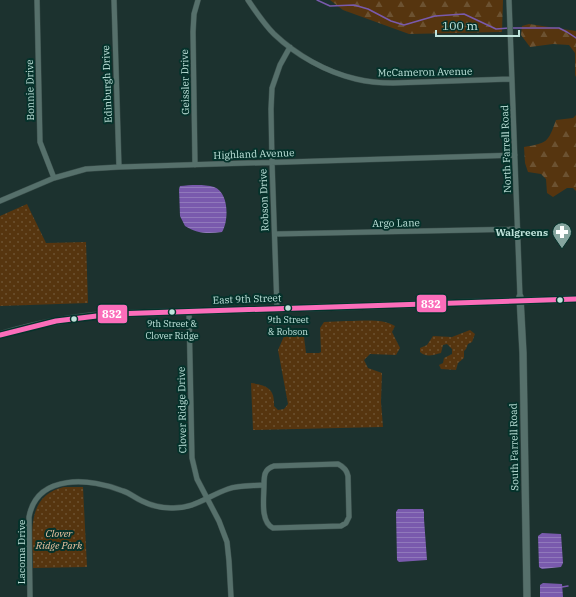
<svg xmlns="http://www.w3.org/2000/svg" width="576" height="597" font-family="'IBM Plex Serif',serif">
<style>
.grass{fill:url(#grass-dots)}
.forest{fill:url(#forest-firs)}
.water{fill:url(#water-rules)}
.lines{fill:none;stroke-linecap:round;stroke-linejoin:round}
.stream{stroke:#795aad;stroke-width:1.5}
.street-casing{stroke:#3a4e4b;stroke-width:6}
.secondary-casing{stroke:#3a4e4b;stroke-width:8}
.street{stroke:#56706b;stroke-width:5}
.secondary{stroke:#56706b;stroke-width:7}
.bus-1-casing{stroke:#05322b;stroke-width:8}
.bus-1{stroke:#fb6dba;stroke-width:5}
.bus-dot{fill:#bfe3db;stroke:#05322b;stroke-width:1.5}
.labels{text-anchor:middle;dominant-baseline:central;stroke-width:4;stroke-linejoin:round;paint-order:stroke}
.bus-label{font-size:9px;fill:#bfe3db;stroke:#05322b}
.street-label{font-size:10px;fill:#bfe3db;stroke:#05322b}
.poi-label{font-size:10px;font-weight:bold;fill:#bfe3db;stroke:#05322b;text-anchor:end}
.park-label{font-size:10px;font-style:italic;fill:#f1c6a3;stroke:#05322b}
.line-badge{stroke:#05322b;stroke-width:1.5}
.badge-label{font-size:11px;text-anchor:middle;font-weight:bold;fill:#fff}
</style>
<defs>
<pattern id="grass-dots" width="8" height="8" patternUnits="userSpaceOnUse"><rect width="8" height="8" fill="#56350f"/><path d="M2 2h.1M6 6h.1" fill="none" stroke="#6c5231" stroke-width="1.8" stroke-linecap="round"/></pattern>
<pattern id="forest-firs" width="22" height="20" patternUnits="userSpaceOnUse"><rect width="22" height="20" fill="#56350f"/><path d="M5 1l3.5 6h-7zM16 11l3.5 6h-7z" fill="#6c5231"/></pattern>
<pattern id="water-rules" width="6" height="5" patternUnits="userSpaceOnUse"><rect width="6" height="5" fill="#795aad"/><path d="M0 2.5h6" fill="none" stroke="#9079bb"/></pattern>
</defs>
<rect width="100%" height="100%" fill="#1c322f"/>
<path class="grass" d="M27,204L46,243L86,242L88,303L0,306V216Z
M347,321C362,321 382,318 395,326L392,332L400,348L396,355L370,354L364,360L368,368L382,373L381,402L383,427L253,430L251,383C267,385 275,389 274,406L278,410L284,409L288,404L278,350L285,334L291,330L297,331L304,337L306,353H319L321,352L320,328L324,322Z
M470,330L475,334L472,342L468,344L466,349L464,351V358L458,363L456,370L441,369L439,365L443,363L444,358L452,354V349L447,344L443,345L441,353C433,355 427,358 420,352V348L427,345L433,336L452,337Z
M64,487H83L87,567L33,568C33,537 24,496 64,487Z"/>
<path class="forest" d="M330,0H503L502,32L409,34L343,10Z
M529,24L576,31V77L575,75V53L569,45L553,44L530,47L521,35L522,26Z
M576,115V191L573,188H567L553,197L547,193L546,179L541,174L528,172L525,163L524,147C547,143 548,143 556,120L573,118Z"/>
<path class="water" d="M180,186C190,185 204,184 214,187C229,192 229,221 222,232C209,234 197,234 185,226L180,216L179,189Z
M398,509H423L424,512V519L427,560L399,562L397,560L396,512Z
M542,533L561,534L563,563L561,567L542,569L539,567L538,536Z
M543,583L562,584L563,597H540V585Z"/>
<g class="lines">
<path class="stream" d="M317,0L330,6L354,5L368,9L391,21L404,25L435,16L464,14L496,29L509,28
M512,28H559L567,32L576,38
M562,587L568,586"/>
<defs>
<path id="street" d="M37,0L40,142L54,178
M114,0L119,167
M248,0C256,12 264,24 274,34C296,55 326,72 356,79C368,82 380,83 393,83L512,79
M509,0L520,297
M195,165L193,32L194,14L198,0
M0,201L54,178L86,169L119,167L515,155
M275,234L518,229
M277,308L272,162L271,109L272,88L280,65L290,47
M189,311L192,458L197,479L219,521L227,542L229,561L231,597
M30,597L29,517C37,473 91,478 123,491C130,493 135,498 142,501C150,505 162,508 171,508C194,509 208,496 228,489C239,485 252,486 264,485C264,498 260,522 273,528L341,526L346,523L349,517L348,476C347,470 344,467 338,464L274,466C264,469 264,476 264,485"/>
<path id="secondary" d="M520,297L523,353L527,597
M0,335C38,323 74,317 113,314L576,299"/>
</defs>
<use href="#street" class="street-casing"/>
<use href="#secondary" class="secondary-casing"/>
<use href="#street" class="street"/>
<use href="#secondary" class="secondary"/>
<defs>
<path id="bus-1" d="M0,335L56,321L113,314L576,299"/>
</defs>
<use href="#bus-1" class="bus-1-casing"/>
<use href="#bus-1" class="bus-1"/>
</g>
<defs>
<symbol id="pharmacy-pin" viewBox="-11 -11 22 30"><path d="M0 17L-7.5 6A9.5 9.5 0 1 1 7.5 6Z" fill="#86a59f" stroke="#05322b"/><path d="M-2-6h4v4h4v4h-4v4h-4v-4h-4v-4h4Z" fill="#fff"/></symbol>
</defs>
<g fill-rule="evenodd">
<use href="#pharmacy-pin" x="551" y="221" width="22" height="30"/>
</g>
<g class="bus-dot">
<circle cx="560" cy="300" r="3.5"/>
<circle cx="288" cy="308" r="3.5"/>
<circle cx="172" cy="312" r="3.5"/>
<circle cx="74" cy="319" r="3.5"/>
</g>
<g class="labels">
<g class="bus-label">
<text x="288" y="319">9th Street<tspan x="288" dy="12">&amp; Robson</tspan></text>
<text x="172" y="323">9th Street &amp;<tspan x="172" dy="12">Clover Ridge</tspan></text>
</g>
<g class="street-label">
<text transform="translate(425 72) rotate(-1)">McCameron Avenue</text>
<text transform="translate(185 82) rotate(-91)">Geissler Drive</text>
<text transform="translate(107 84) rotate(-92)">Edinburgh Drive</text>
<text transform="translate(30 90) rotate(-91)">Bonnie Drive</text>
<text transform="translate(506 149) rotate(-92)">North Farrell Road</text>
<text transform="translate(254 154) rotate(-2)">Highland Avenue</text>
<text transform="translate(264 200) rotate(-92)">Robson Drive</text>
<text transform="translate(396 223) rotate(-1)">Argo Lane</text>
<text transform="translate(247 299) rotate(-2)">East 9th Street</text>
<text transform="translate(182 410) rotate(-91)">Clover Ridge Drive</text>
<text transform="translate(514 447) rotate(-91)">South Farrell Road</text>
<text transform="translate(21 552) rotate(-90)">Lacoma Drive</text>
</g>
<g class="poi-label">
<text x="548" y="232">Walgreens</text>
</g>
<g class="park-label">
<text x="59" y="533">Clover<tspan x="59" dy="12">Ridge Park</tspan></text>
</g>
</g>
<g class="line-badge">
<rect x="416" y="294" width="31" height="19" rx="4" fill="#fb6dba"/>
<rect x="97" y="304" width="31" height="20" rx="4" fill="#fb6dba"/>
</g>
<g class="badge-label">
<text x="431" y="308">832</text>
<text x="112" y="318">832</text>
</g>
<path d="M436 30v6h83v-6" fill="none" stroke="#bfe3db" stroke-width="2"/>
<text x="442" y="30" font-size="12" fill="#bfe3db" stroke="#05322b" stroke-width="3" paint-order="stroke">100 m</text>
</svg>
